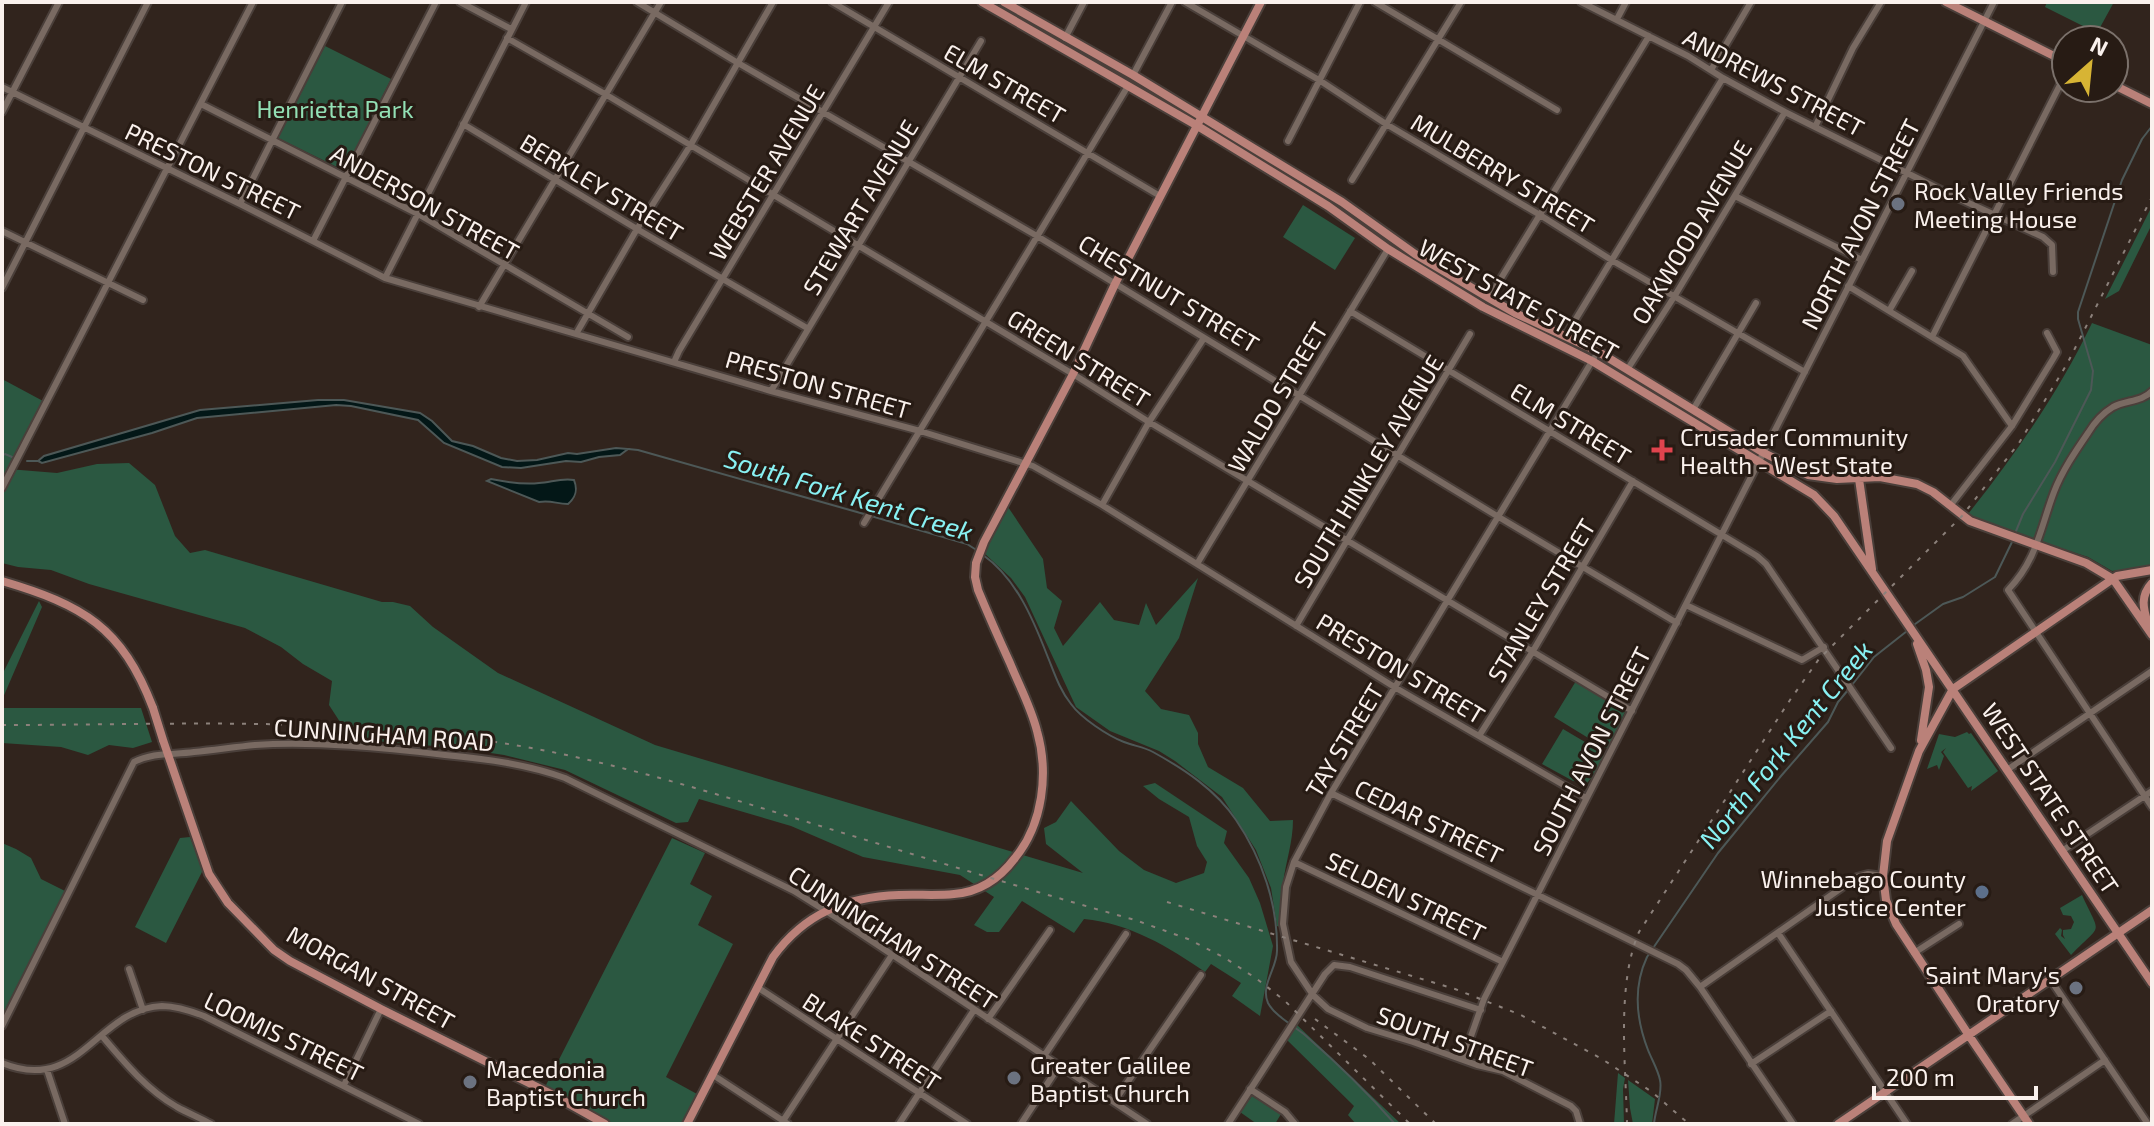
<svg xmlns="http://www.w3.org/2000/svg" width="2154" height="1126" font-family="'Exo 2',sans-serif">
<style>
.green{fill:#2b5841}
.water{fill:#031717;stroke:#4d5857;stroke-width:2}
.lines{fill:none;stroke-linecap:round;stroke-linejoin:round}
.stream{stroke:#4d5857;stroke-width:2}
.minor-casing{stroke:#4a3f3a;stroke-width:10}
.major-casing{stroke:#4a3f3a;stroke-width:12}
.minor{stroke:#796a62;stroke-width:6}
.major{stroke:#ba8179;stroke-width:8}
.rail{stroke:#8c817b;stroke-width:2;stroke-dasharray:4 8;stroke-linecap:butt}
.major-bridge-casing{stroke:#4a3f3a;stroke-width:12;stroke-linecap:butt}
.major-bridge{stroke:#ba8179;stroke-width:8}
.worship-dot{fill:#6b7280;stroke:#271b14;stroke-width:3}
.health-dot{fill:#e0444e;stroke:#271b14;stroke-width:3}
.service-dot{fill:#5c6f8a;stroke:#271b14;stroke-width:3}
.labels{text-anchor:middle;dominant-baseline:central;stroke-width:6;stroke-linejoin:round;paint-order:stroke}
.street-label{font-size:24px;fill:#faf1ed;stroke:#271b14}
.park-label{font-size:24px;fill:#93e0b5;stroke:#271b14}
.poi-label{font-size:24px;fill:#faf1ed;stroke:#271b14;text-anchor:start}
.water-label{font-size:26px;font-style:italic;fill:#88f1f3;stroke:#271b14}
</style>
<rect width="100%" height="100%" fill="#31241d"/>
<path class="green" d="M2047,2H2114L2097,33L2045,7Z
M325,46L391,79L345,171L278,138Z
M1303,205L1355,238L1335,270L1283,237Z
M2152,206V224L2119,291L2105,299Z
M2092,323L2152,345V567L2112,571L2088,557L2004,530L1968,514C2016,454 2059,392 2092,323Z
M2,379L43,401L8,469L57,473L97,464L129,463L155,485L175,536L190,553L205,550L382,602H393L410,606L433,627L498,673L655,745L1083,873L1046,844L1044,828L1056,822L1071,801L1119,851L1144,870L1176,883L1204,873L1207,862L1197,846L1189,817L1159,799L1143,786L1155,783L1227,831L1224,843L1249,878L1260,903L1273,946L1260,1016L1232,996L1241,983L1211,964L1205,972C1169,947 1129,923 1084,919L1074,933L1022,901L999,932H987L974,925L994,897L960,875L863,857L791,826L699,799L688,822L676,823L565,770L504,755L458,748L351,739L329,705L332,681L303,664L281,647L245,628L89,584L51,570L18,567L2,563Z
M1008,507L1043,559L1047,588L1062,601L1054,628L1063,646L1100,602L1114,620L1139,625L1146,603L1156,625L1198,578L1179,638L1145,691L1161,709L1189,715L1198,733V744L1208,767L1243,788L1270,821L1293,820C1293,842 1286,861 1283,883C1281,898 1282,912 1281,927L1277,926L1271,888L1256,850L1222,797L1175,761L1159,751L1110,731L1076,707L1025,597L1011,578L984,553Z
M39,601L42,607L2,700V675Z
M1576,681L1620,708L1625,712L1608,748L1603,747L1554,717Z
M141,708L152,742L133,748L109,745L88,755L61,747L2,743V708Z
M1563,729L1602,752L1604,756L1593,776L1587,783L1573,781L1542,764Z
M1967,732L1969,734L1971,733L1998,771L1971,791L1972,786L1968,788L1943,752L1946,748L1941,752L1944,756L1939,770L1937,765L1927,769L1939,734L1955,737Z
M190,837L203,870L166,943L135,927L180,838Z
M672,838L705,853L690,884L712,896L698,925L733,944L666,1077L697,1094L682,1124H610L545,1087Z
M2,843L16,849L31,858L41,879L65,891L2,1016Z
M2082,895C2101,937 2103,922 2071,955L2055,934L2060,928L2062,930L2061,936L2065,939L2063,935V930L2071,929L2074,922L2071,916L2063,915L2060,908Z
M1297,1025L1401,1124H1356L1348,1115L1354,1106L1287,1040Z
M1618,1073L1625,1078L1623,1089L1624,1124H1614Z
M1628,1080L1655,1099L1652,1124H1633L1630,1108Z
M1252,1096L1281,1114L1275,1124H1257L1240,1112Z"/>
<path class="water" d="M318,400H344L420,413L432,421L452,441L473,446L501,458L517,461L537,460L568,453L577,454L616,448L628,449L620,455L599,457L581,462L566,461L521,468L502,467L444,443L418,420L351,406L336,405L197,418L152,433L42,463L38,461L44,456L200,410Z
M491,479C506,482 524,485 539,483C552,482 561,478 574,480C578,490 576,497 568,504C556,504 552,500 539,502L487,481Z"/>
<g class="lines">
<path class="stream" d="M628,449L638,450L864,514
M2,456L5,454L12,457
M27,461H38
M871,516L967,544L978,551
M2014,536L2023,514L2055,462L2091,390L2093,371L2078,319V312L2122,180L2142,139L2152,126
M983,555C1016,578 1033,619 1047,655C1054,672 1059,689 1071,704C1081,718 1108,736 1124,742C1134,746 1144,747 1153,752C1184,769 1216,790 1236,820C1262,858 1278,905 1277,951C1277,968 1260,986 1268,1003C1275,1016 1294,1026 1305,1035C1336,1062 1368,1093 1395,1124
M1911,627L1943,604L1963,597L1995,577L2012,542
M1852,685L1874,657L1907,631
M1654,1124C1655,1110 1663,1093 1660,1080C1658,1070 1652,1060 1648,1050C1636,1019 1633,987 1647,957L1718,853L1781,776L1828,722L1838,702L1848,690"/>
<defs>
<path id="minor" d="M460,2L511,29
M637,2L738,63L1037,236L1497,516L1677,623
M832,2L1160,196
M1185,2L1319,80L1386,124L1540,215L1613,261L1805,372
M1375,2L1557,110
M1581,2L1688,56L1723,78L1785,112L1949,194L2043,237L2052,245L2053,272
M1617,19L1626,2
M507,38L605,94L1073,374L1149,422L1632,711
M1065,38L1084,2
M1711,70L1751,2
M1133,75L1172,2
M2,87L240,204L385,278L771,391L920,431L1033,466L1102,505L1396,688L1586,798
M201,104L418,214L628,337
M2,112L59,2
M463,124L637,229L807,328
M1815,127L1853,48L1881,2
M1288,141L1360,2
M1352,180L1461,2
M1735,196L1862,260
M240,204L342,2
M2,231L143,300
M313,241L436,2
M385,278L526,2
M1848,286L1963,356L2012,426
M2,288L148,2
M1489,298L1649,36
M479,307L661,2
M1350,311L1757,556L1766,564L1891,748
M1889,311L1912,271
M576,334L637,229L690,146L773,2
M1566,335L1723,78
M1932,337L2066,73
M674,362L679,351L889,2
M1627,370L1674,297L1785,112
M771,391L981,41
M2152,391C2142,402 2126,400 2113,407C2103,413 2094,423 2088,433C2075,452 2062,471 2054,492C2040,529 2037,560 2008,590L2152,807
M1694,408L1756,303
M2,488L253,2
M1102,505L1149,422L1204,338
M1950,506L2012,426L2053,359L2057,352L2047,333
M864,523L1128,86
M1197,564L1388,249
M1686,605L1802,660L1824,647
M1296,626L1470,334
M1479,736L1533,651L1633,481
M2007,770L2152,671
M1331,793L1678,964L1686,970L1700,987L1793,1124
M2062,851L2152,791
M1294,862L1503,962
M1778,933L1907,1124
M1914,953L1959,924
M129,969L143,1010
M2050,979L2148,1124
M757,987L967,1124
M1700,987L1857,877L1868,874L1883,876
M988,1019L1050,930
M2,1026L134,762C154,752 173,755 194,752C214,750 235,747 255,745C315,741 385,748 445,755C486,759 527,764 565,778L794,891L837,918L1147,1124
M102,1036C124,1062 146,1089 177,1107C188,1113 200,1118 211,1124
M1044,1056L1126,934
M1463,1059L1484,999L1994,2
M2,1063C80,1095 96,1009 162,1006C177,1006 191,1011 204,1016L419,1124
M1751,1064L1831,1011
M47,1070L65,1124
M713,1075L788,1124
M344,1085L381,1009
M1250,1089L1285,1112L1295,1124
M1114,1102L1201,975
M781,1124L892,955
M899,1124L974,1010
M1021,1124L1059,1066
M1228,1124L1325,974L1334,965L1350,967L1481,1010
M1580,1124L1576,1111L1571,1106L1503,1071L1477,1065L1413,1042L1367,1028L1328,1009L1313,995L1291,962L1283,924L1286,887L1294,862L1331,793L1594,358
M2012,1124L2105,1060"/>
<path id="major" d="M982,2L1196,125L1328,206L1388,249L1483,307L1592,361L1814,495L1834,516L2152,983
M1004,2L1133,75L1342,202L1415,254L1489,298L1515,313L1597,351L1764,453L1808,475L1837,479L1880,477L1917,484L1933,492L1970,521L2086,563L2113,579L2152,635
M1946,2L2066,62
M2114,85L2152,104
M1859,479L1872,569
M2,581C83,605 122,627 153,708
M2148,624C2143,608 2140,596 2152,583
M1917,644L1926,670L1929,687L1921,740
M163,740L209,874L228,903L274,950L290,961L381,1009L555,1096L605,1124
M687,1124L773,957C805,913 846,897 899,895C917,894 936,896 954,894C980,892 1000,878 1015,858C1043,824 1049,773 1037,731C1031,707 1019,685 1010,663C999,639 988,614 978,590L975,577L976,563L984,542L1073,374L1115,284L1261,2
M1838,1124L2152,910
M2029,1124L1972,1040L1896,924L1886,900L1883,876L1887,841L1919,751L1953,689L2117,576L2152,570"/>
</defs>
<use href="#minor" class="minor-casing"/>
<use href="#major" class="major-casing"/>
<use href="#minor" class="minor"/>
<use href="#major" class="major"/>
<path class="rail" d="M2,725C168,725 337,716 502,743C610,760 713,793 817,825C922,857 1028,890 1135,920L1188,939L1225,958L1257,979L1285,1001L1410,1124
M1167,902L1455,989L1521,1015L1602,1059L1652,1092L1689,1124
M1315,1019L1369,1059L1436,1124
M1627,1124C1626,1066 1616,985 1639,932L1790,700L1819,659L1962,516L2019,443L2067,364L2152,197"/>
<defs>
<path id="major-bridge" d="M153,708L163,740"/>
</defs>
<use href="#major-bridge" class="major-bridge-casing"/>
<use href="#major-bridge" class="major-bridge"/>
</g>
<g class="worship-dot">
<circle cx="1898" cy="204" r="8"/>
<circle cx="2076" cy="988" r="8"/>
<circle cx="1014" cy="1078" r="8"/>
<circle cx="470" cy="1082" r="8"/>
</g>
<path class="health-dot" d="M1658 438h8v8h8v8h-8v8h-8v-8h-8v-8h8z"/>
<circle class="service-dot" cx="1982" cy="892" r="8"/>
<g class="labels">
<g class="street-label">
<text transform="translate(1774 82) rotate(28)">ANDREWS STREET</text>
<text transform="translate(1005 83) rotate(30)">ELM STREET</text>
<text transform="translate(213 171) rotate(26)">PRESTON STREET</text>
<text transform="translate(766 172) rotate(-59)">WEBSTER AVENUE</text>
<text transform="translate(1503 173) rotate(31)">MULBERRY STREET</text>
<text transform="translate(602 187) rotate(31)">BERKLEY STREET</text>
<text transform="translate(425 202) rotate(29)">ANDERSON STREET</text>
<text transform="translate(860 207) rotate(-59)">STEWART AVENUE</text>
<text transform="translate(1860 224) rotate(-63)">NORTH AVON STREET</text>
<text transform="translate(1691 232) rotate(-59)">OAKWOOD AVENUE</text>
<text transform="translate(1169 293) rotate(31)">CHESTNUT STREET</text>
<text transform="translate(1519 299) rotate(29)">WEST STATE STREET</text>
<text transform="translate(1079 358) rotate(32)">GREEN STREET</text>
<text transform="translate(818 384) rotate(16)">PRESTON STREET</text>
<text transform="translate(1277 397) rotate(-59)">WALDO STREET</text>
<text transform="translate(1571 423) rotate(31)">ELM STREET</text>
<text transform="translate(1368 471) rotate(-59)">SOUTH HINKLEY AVENUE</text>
<text transform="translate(1541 600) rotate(-59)">STANLEY STREET</text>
<text transform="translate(1401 668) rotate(31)">PRESTON STREET</text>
<text transform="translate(384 734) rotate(4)">CUNNINGHAM ROAD</text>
<text transform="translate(1344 740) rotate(-59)">TAY STREET</text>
<text transform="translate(1591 751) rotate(-63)">SOUTH AVON STREET</text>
<text transform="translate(2051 798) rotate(56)">WEST STATE STREET</text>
<text transform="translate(1429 821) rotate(26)">CEDAR STREET</text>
<text transform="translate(1406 896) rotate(26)">SELDEN STREET</text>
<text transform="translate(893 937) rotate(33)">CUNNINGHAM STREET</text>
<text transform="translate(371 977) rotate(29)">MORGAN STREET</text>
<text transform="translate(284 1036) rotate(26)">LOOMIS STREET</text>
<text transform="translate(872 1041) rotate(33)">BLAKE STREET</text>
<text transform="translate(1455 1041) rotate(20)">SOUTH STREET</text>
</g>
<g class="park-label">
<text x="335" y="108">Henrietta Park</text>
</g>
<g class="poi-label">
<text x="1914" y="190">Rock Valley Friends<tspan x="1914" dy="28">Meeting House</tspan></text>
<text x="1680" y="436">Crusader Community<tspan x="1680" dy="28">Health - West State</tspan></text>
<text x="1966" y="878" text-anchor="end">Winnebago County<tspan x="1966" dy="28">Justice Center</tspan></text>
<text x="2060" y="974" text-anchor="end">Saint Mary's<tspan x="2060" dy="28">Oratory</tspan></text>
<text x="1030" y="1064">Greater Galilee<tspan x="1030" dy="28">Baptist Church</tspan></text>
<text x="486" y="1068">Macedonia<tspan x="486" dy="28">Baptist Church</tspan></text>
</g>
<g class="water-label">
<text transform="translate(849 494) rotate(17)">South Fork Kent Creek</text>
<text transform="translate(1785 744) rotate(-51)">North Fork Kent Creek</text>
</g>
</g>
<rect width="2154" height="1126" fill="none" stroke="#faf1ed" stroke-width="8"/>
<g transform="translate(2090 64) rotate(27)"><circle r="38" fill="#271b14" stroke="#7b716b" stroke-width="2"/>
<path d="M0-6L14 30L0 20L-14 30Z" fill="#d7b434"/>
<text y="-12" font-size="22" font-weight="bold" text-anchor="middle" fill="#faf1ed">N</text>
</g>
<path d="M1874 1086v12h162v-12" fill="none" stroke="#faf1ed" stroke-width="4"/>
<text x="1886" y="1086" font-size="24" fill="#faf1ed" stroke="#271b14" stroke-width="6" paint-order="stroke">200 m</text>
</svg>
